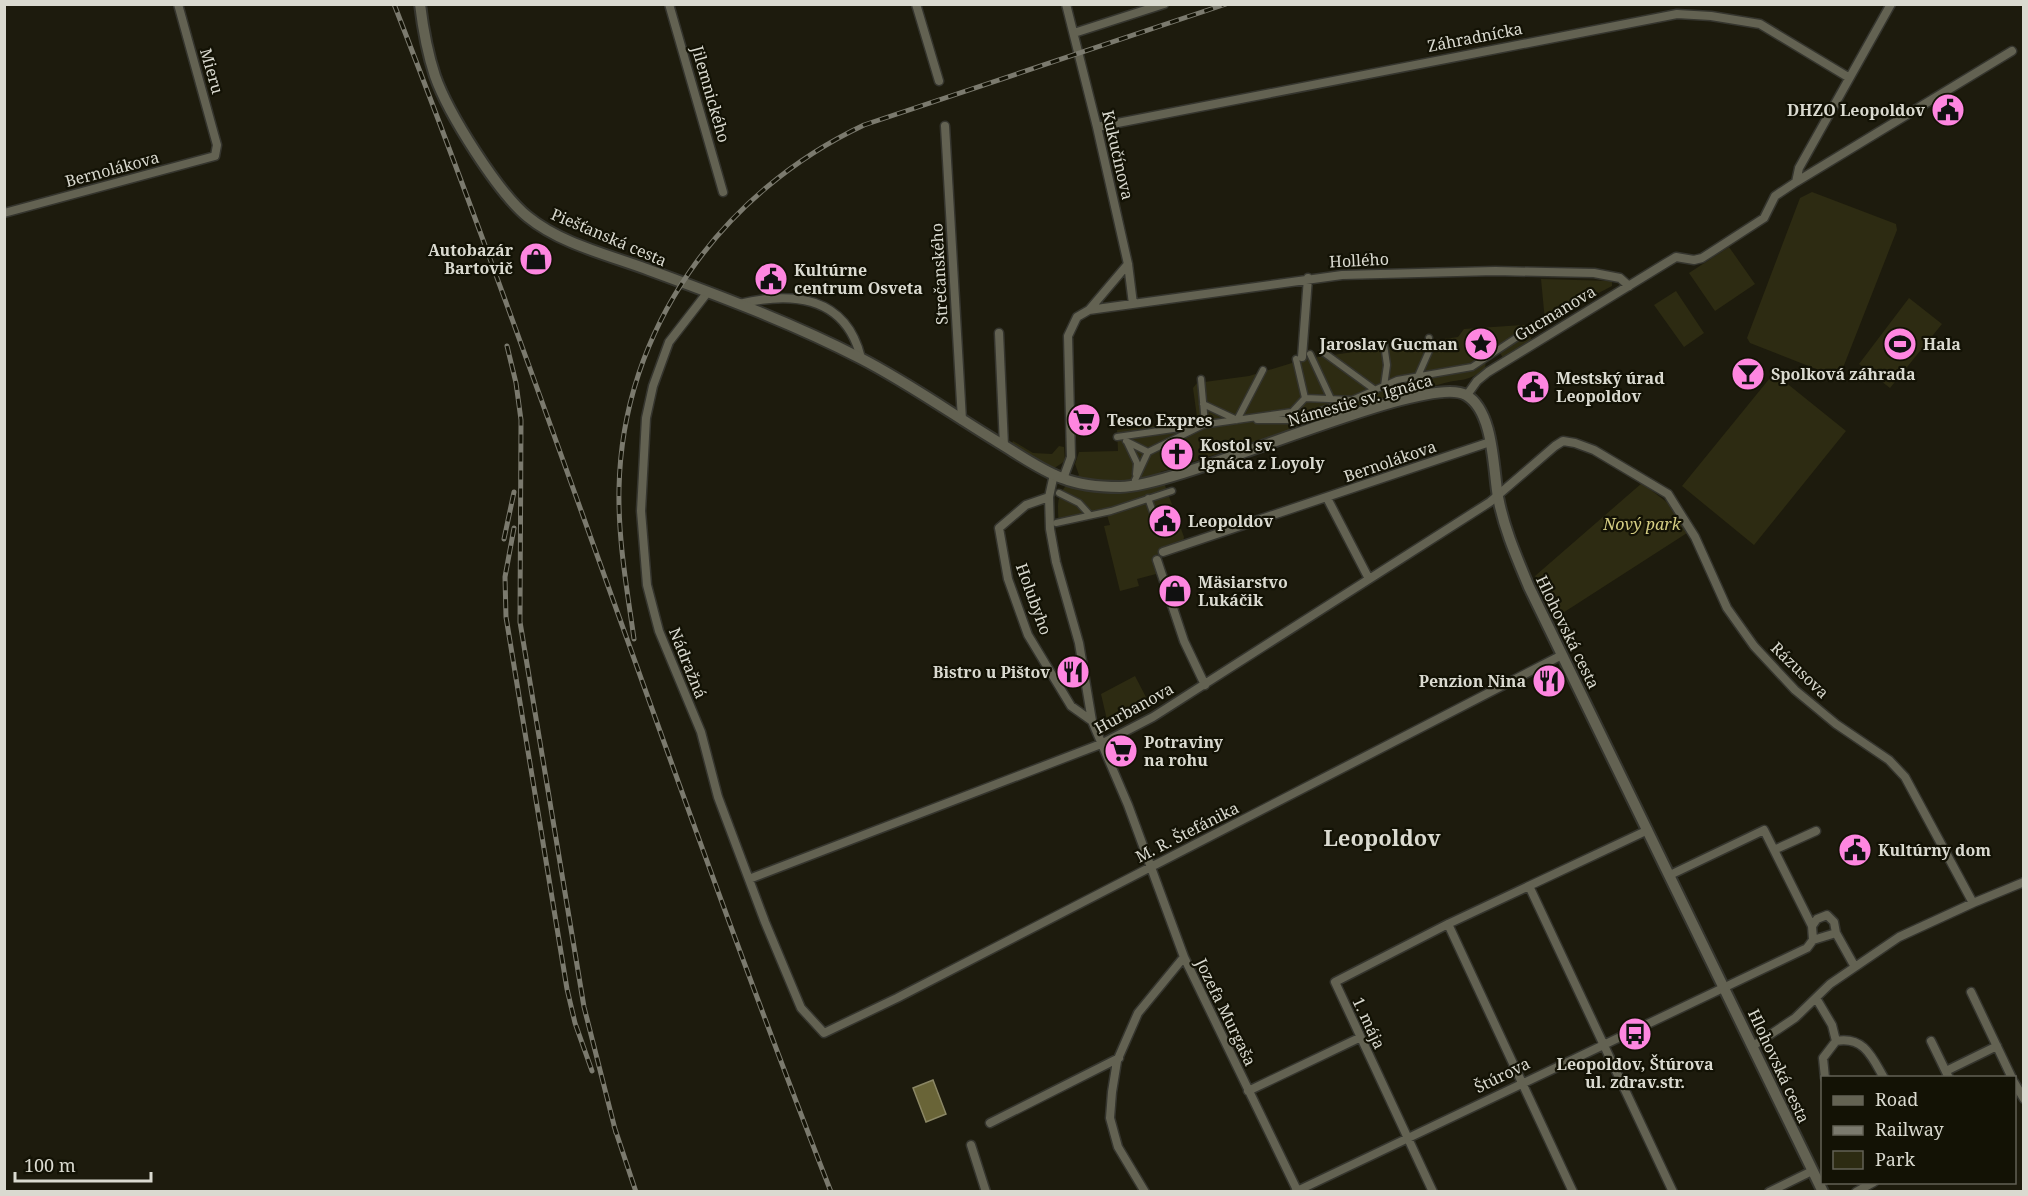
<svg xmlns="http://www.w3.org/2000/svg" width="2028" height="1196" font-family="'Noto Serif',serif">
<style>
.green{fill:#2d2b12}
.water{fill:#696437;stroke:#8b8765;stroke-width:1.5}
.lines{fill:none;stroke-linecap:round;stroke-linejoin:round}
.pedestrian-casing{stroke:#35352e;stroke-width:9}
.minor-casing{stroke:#35352e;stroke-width:11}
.tertiary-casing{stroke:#35352e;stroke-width:14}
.pedestrian{stroke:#636252;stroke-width:6}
.minor{stroke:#636252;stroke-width:8}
.tertiary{stroke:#636252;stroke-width:10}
.rail-casing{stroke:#7b7a6e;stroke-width:5}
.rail{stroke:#131205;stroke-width:3;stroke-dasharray:9;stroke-linecap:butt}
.labels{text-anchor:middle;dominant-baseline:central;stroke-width:4.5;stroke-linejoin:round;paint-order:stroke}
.street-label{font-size:16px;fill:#dadad0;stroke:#131205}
.poi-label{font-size:16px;font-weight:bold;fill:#dadad0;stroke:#131205;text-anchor:start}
.park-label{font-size:16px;font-style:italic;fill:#d5ce84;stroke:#131205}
.district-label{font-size:22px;font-weight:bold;fill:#dadad0;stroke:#131205}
</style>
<rect width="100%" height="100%" fill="#1d1b0d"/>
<path class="green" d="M1812,192L1896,224L1897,230L1839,378L1750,343L1747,338L1800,198Z
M1729,247L1755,284L1715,311L1689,273Z
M1541,279L1612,281V286L1545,321Z
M1676,291L1704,333L1684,347L1654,305Z
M1909,298L1942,324L1890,388L1859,364Z
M1537,324L1527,331L1532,340L1503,358L1499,351L1486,359L1485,370C1464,383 1462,378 1441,384C1420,390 1400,398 1379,403C1353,409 1330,407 1309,425L1160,472L1184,537L1183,542C1161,550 1154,548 1156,574L1137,579L1139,586L1120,591L1104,526L1110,525L1107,515L1059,526C1057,499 1056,491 1079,475L1075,464L1079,452L1118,451L1117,430L1194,421L1197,417L1193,388L1197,383L1249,376L1305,359L1458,337L1464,329Z
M1774,373L1846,431L1754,545L1682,486Z
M1013,441L1033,453L1052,454L1059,446L1064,447L1065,461L1053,469L1012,443Z
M1642,483L1673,507L1687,533L1555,618L1535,576Z
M1135,676L1148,701L1110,721L1107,720L1101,694Z"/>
<path class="water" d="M933,1080L946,1114L926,1122L913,1088Z"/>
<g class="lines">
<defs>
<path id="pedestrian" d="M1323,352L1375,390
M1310,354L1331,399
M1296,359L1305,398
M1418,376L1429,351V338
M1384,386L1387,365L1384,344
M1203,404L1235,419
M1237,420L1263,370
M1257,420H1295L1349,401
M1117,437L1292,412L1305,398L1352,400L1397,380L1472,367L1537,324
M1126,441L1148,452
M1127,442L1137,463L1136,474
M1135,480L1148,452L1205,424L1201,379
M1059,493L1079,503L1089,514
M1148,498L1154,515
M1056,523L1111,511L1172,491"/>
<path id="minor" d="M669,4L723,192
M916,4L939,81
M1066,4L1097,127L1128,264L1133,304
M1074,33L1164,4
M945,126L962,420
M1097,127L1677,14L1711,16L1760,24L1848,77
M1796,182L2012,51
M4,213L215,156L217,145L178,4
M707,293L669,342L653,386L646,418L641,511L647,585L659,631L701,732L718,797L765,922L801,1008L824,1033L897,998L1562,655
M739,304C793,291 846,296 861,358
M1089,310L1342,275L1495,271L1594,273L1620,278L1629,286
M999,333L1004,446
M1302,357L1308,278
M1467,395L1477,381L1488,372L1666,263L1676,257L1694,260L1702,258L1764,218L1775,196L1796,182L1799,168L1891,4
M1054,474L1049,497L1050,529L1056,562L1079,643L1092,721L1128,805L1184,957L1297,1190
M1063,479L1071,457L1068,336L1077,317L1089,310L1128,264
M1049,497L1026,505L999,528L1008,579L1028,635L1071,706L1092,721
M1327,498L1368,577
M1163,552L1490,442
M1157,560L1184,641L1205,685
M1774,850L1816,831
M749,879L1101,744L1153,717L1490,502L1555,446L1563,441L1575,443L1594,450L1668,494L1695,537L1727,608L1754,646L1795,690L1836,724L1889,760L1905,777L1973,903L1899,937L1830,984L1795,1018L1753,1046
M1529,886L1673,1192
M1973,903L2024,882
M1448,924L1573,1192
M1812,926L1817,919L1827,915L1834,922L1836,933
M1813,940L1836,933L1855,967
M1971,992L2012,1078
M1816,998L1832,1025L1836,1041L1823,1058L1825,1078
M1836,1041C1864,1036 1872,1057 1884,1078
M1931,1041L1949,1078
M1946,1071L1997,1046
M2014,1082L2024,1099
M1248,1091L1359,1038
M990,1123L1119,1058
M971,1145L986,1192
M1145,1192L1118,1147L1110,1118L1112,1092L1117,1061L1138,1013L1184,957
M1295,1192L1807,948L1813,940L1812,926L1764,830L1670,875
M1433,1192L1335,982L1448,924L1648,830
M1769,1192L1812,1171
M1856,1192L1874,1182"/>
<path id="tertiary" d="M420,4C423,29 427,52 435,76C448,113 498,193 528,217C561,244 609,255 649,270C720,296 792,323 860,358C907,382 952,414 998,442C1018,454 1040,470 1062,478C1079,485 1101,487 1120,487C1185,486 1426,371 1466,395C1494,411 1493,469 1498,497C1504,529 1517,558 1529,587L1823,1192"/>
</defs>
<use href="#pedestrian" class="pedestrian-casing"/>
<use href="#minor" class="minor-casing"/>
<use href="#tertiary" class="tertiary-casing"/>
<use href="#pedestrian" class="pedestrian"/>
<use href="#minor" class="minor"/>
<use href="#tertiary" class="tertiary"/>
<defs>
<path id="rail" d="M394,4C547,398 678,799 831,1192
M507,346L516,383L521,420L520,622L584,1007L616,1133
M514,528L505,577L506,617L567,989L575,1023L592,1071
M504,539L514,492
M634,639C627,589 618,540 619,489C622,329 722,192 864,125L1226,4
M614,1126L636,1192"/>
</defs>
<use href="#rail" class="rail-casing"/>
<use href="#rail" class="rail"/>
</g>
<defs>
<symbol id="civic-disc" viewBox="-11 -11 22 22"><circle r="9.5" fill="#fe86e0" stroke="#131205"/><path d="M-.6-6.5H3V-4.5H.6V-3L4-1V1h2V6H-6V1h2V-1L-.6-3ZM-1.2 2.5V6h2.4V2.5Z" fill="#111"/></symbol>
<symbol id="shop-disc" viewBox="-11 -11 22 22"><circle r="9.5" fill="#fe86e0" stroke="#131205"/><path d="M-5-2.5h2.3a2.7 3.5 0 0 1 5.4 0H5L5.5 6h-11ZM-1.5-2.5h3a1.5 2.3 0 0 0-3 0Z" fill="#111"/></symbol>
<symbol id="sight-disc" viewBox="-11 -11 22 22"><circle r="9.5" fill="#fe86e0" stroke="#131205"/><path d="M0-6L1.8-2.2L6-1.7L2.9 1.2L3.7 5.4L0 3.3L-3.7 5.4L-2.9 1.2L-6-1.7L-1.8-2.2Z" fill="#111"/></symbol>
<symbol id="stadium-disc" viewBox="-11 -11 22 22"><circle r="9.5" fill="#fe86e0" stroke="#131205"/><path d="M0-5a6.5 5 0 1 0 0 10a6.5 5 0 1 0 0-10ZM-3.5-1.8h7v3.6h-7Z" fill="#111"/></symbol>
<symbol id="bar-disc" viewBox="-11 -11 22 22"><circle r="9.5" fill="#fe86e0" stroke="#131205"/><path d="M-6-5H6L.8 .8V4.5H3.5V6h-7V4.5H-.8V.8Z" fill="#111"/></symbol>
<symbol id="supermarket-disc" viewBox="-11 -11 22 22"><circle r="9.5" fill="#fe86e0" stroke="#131205"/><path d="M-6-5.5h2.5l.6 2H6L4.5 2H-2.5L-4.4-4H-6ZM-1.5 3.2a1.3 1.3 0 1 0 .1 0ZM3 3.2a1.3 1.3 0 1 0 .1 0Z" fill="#111"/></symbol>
<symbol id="church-disc" viewBox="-11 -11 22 22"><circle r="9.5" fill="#fe86e0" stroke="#131205"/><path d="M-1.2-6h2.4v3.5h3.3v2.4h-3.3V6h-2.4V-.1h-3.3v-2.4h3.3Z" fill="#111"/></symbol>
<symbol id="restaurant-disc" viewBox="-11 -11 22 22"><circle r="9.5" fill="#fe86e0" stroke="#131205"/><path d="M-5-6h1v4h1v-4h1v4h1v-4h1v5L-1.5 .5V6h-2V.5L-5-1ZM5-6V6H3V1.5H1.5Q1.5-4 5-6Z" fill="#111"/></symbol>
<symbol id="bus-disc" viewBox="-11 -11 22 22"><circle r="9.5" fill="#fe86e0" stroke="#131205"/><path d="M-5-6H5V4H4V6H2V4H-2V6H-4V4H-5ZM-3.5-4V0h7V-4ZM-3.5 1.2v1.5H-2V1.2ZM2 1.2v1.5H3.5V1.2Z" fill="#111"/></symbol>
</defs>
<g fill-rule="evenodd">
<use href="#civic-disc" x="1929" y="91" width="38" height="38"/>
<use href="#shop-disc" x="517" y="240" width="38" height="38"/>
<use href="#civic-disc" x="752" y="260" width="38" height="38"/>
<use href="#sight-disc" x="1462" y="325" width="38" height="38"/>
<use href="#stadium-disc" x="1881" y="325" width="38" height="38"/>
<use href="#bar-disc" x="1729" y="355" width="38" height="38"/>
<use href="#civic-disc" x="1514" y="368" width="38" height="38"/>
<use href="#supermarket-disc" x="1065" y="401" width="38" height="38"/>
<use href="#church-disc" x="1158" y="435" width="38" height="38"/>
<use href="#civic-disc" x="1146" y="502" width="38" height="38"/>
<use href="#shop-disc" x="1156" y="572" width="38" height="38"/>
<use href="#restaurant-disc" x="1054" y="653" width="38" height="38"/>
<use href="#restaurant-disc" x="1530" y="662" width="38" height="38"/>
<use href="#supermarket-disc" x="1102" y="732" width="38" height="38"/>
<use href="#civic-disc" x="1836" y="831" width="38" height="38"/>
<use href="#bus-disc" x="1616" y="1015" width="38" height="38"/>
</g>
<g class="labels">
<g class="street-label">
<text transform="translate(1475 37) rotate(-11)">Záhradnícka</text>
<text transform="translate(212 71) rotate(74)">Mieru</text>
<text transform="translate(711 94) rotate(74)">Jilemnického</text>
<text transform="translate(1118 155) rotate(77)">Kukučínova</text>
<text transform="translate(112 169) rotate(-15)">Bernolákova</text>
<text transform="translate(609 237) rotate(23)">Piešťanská cesta</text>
<text transform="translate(1359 260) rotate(-3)">Hollého</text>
<text transform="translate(939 274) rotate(-93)">Strečanského</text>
<text transform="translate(1555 313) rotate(-31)">Gucmanova</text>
<text transform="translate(1360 400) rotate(-16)">Námestie sv. Ignáca</text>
<text transform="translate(1390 461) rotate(-19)">Bernolákova</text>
<text transform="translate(1034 599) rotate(70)">Holubyho</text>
<text transform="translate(1568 632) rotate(64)">Hlohovská cesta</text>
<text transform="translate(688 663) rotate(68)">Nádražná</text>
<text transform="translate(1800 670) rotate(44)">Rázusova</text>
<text transform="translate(1134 708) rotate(-29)">Hurbanova</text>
<text transform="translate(1187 832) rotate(-27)">M. R. Štefánika</text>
<text transform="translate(1226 1012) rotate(64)">Jozefa Murgaša</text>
<text transform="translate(1369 1023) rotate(65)">1. mája</text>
<text transform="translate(1779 1066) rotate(65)">Hlohovská cesta</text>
<text transform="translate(1502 1075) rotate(-26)">Štúrova</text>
</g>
<g class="poi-label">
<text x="1925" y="110" text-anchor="end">DHZO Leopoldov</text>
<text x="513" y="250" text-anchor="end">Autobazár<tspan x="513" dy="18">Bartovič</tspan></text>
<text x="794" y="270">Kultúrne<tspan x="794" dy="18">centrum Osveta</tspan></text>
<text x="1458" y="344" text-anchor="end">Jaroslav Gucman</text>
<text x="1923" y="344">Hala</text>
<text x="1771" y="374">Spolková záhrada</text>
<text x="1556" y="378">Mestský úrad<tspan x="1556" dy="18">Leopoldov</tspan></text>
<text x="1107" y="420">Tesco Expres</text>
<text x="1200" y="445">Kostol sv.<tspan x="1200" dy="18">Ignáca z Loyoly</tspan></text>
<text x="1188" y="521">Leopoldov</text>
<text x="1198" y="582">Mäsiarstvo<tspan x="1198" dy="18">Lukáčik</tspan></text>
<text x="1050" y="672" text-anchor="end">Bistro u Pištov</text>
<text x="1526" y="681" text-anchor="end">Penzion Nina</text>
<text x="1144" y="742">Potraviny<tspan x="1144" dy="18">na rohu</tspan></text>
<text x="1878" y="850">Kultúrny dom</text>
<text x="1635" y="1064" text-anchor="middle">Leopoldov, Štúrova<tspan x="1635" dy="18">ul. zdrav.str.</tspan></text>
</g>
<g class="park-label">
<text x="1642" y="524">Nový park</text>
</g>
<g class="district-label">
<text x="1382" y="837">Leopoldov</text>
</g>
</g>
<rect width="2028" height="1196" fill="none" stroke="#dadad0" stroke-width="12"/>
<rect x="1821" y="1076" width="195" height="108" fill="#131205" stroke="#636256" stroke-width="1.5"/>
<rect x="1833" y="1096" width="30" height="9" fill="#636252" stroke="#636256" stroke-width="1.5"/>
<text x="1875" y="1106" font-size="18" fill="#dadad0">Road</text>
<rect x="1833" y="1126" width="30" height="9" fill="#7b7a6e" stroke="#636256" stroke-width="1.5"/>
<text x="1875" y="1136" font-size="18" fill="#dadad0">Railway</text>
<rect x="1833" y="1151" width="30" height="18" fill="#2d2b12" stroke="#636256" stroke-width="1.5"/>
<text x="1875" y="1166" font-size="18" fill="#dadad0">Park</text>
<path d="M15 1172v9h136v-9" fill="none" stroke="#dadad0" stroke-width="3"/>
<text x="24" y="1172" font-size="18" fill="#dadad0" stroke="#131205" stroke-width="4.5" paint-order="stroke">100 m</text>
</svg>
